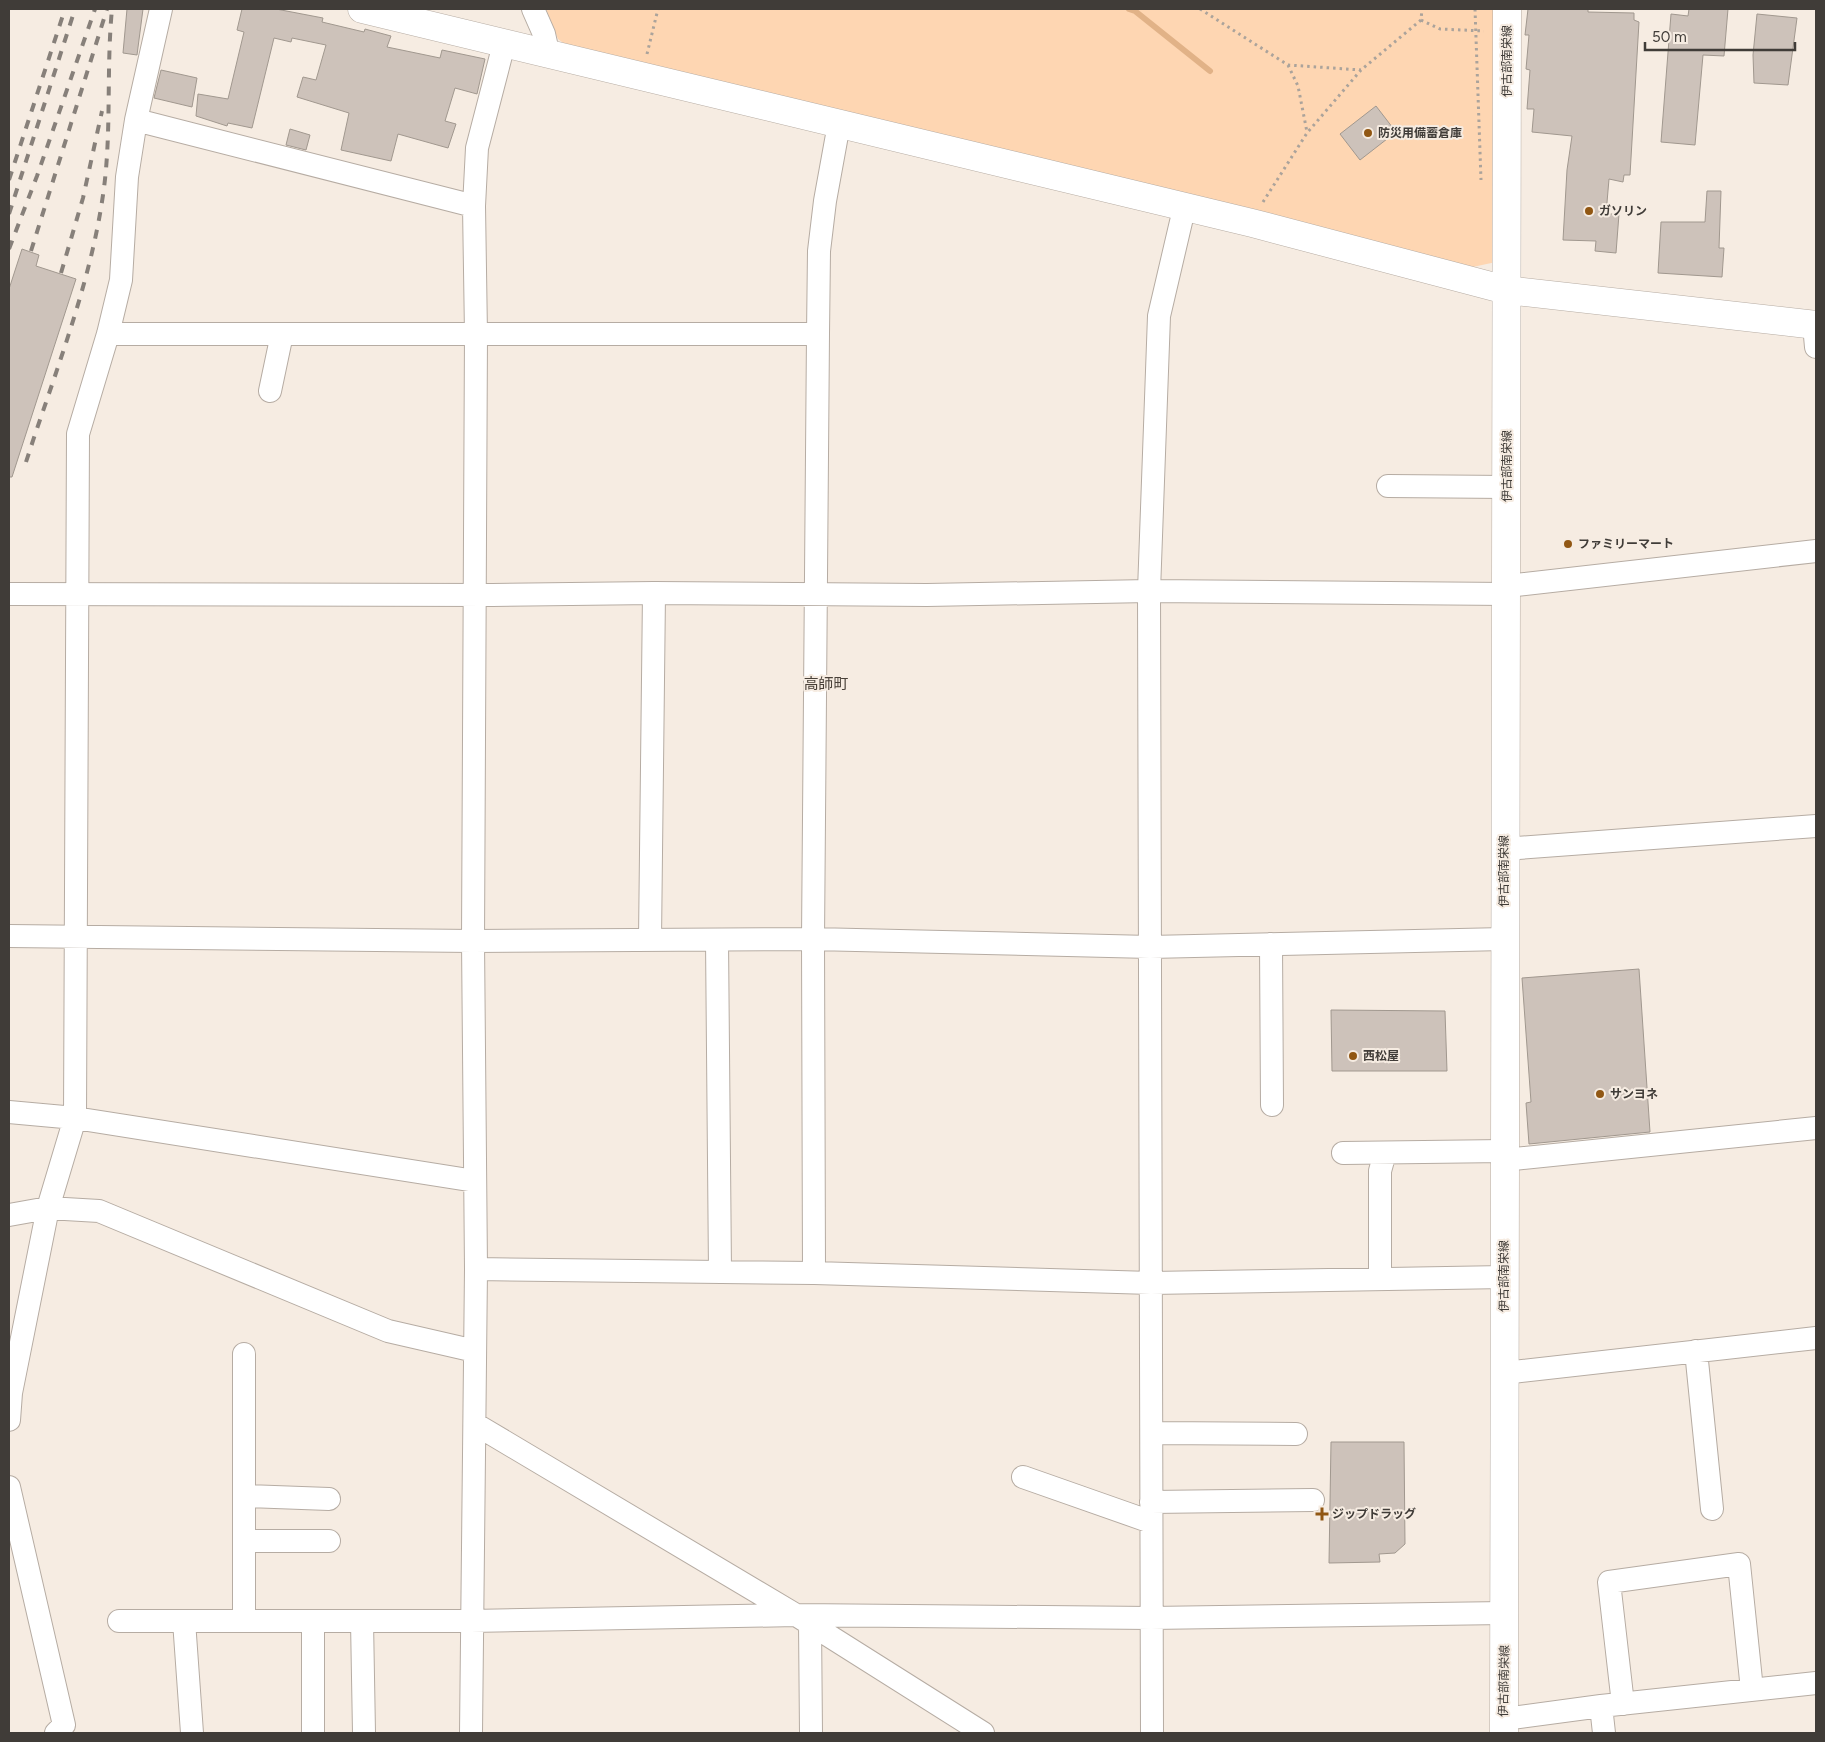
<svg xmlns="http://www.w3.org/2000/svg" width="1825" height="1742" font-family="Figtree,'Noto Sans JP',sans-serif">
<style>
.green{fill:#fed6b2}
.lines{fill:none;stroke-linecap:round;stroke-linejoin:round}
.stream{stroke:#e1b287;stroke-width:6}
.building{fill:#cdc2ba;stroke:#a1988f}
.street-casing{stroke:#b6aca3;stroke-width:24}
.secondary-casing{stroke:#b6aca3;stroke-width:29}
.path{stroke:#aba39b;stroke-width:3;stroke-dasharray:2.5 4;stroke-linecap:butt}
.street{stroke:#fff;stroke-width:22}
.secondary{stroke:#fff;stroke-width:28}
.rail{stroke:#87807a;stroke-width:4;stroke-dasharray:9 9;stroke-linecap:butt}
.poi-dot{fill:#915713;stroke:#f6ece2;stroke-width:2}
.labels{text-anchor:middle;dominant-baseline:central;stroke-width:4;stroke-linejoin:round;paint-order:stroke}
.street-label{font-size:12px;fill:#403c38;stroke:#f6ece2}
.poi-label{font-size:12px;font-weight:bold;fill:#403c38;stroke:#f6ece2;text-anchor:start}
.quarter-label{font-size:15px;fill:#494139;stroke:#f6ece2}
</style>
<rect width="100%" height="100%" fill="#f6ece2"/>
<path class="green" d="M546,9H1496V262L1468,268L567,46L558,39Z"/>
<g class="lines">
<path class="stream" d="M1129,9L1135,11L1210,71"/>
</g>
<path class="building" d="M127,9H143L137,55L123,53Z
M242,9H276L323,18L322,22L364,32L365,29L391,36L387,47L440,58L442,50L485,59L477,94L455,88L445,121L456,124L448,148L398,134L391,161L341,150L349,113L297,97L303,77L316,80L326,45L292,38L291,42L274,38L252,128L228,123L227,126L196,116L198,94L228,99L244,32L237,30Z
M1528,9H1588V12L1634,13V20L1639,22L1630,175H1624L1623,182L1609,179L1606,214H1619L1616,253L1595,251L1596,241L1563,240L1567,170L1572,136L1532,132L1534,109H1527L1530,70L1526,69L1529,35H1525Z
M1689,9H1728L1724,56L1703,55L1695,145L1661,142L1671,14L1688,16Z
M1757,14L1797,18L1788,85L1754,83L1753,55Z
M161,70L197,78L192,107L154,98Z
M1376,106L1396,132L1360,160L1340,134Z
M290,129L310,135L306,150L286,145Z
M1707,191H1721L1719,248H1724L1722,277L1658,273L1661,222H1705Z
M22,249L39,255L36,266L76,279L12,477H9V289Z
M1639,969L1650,1132L1529,1144L1526,1103L1531,1102L1522,978Z
M1331,1010L1445,1011L1447,1071H1332Z
M1331,1442H1404L1405,1544L1395,1553L1379,1554L1380,1562L1329,1563Z"/>
<g class="lines">
<defs>
<path id="street" d="M533,9L544,34L548,52
M136,120L474,206
M1814,325L1816,347
M108,334H818
M270,391L282,334
M1388,486L1507,487
M1507,586L1816,551
M9,594L492,595L654,593L927,595L1149,591L1507,594
M1504,849L1816,826
M9,936L473,941L813,939L1150,947L1504,939
M650,940L654,593
M717,940L720,1272
M1271,944L1272,1105
M9,1112L75,1118L475,1181
M1343,1153L1504,1151
M1504,1160L1816,1128
M9,1215L48,1208L99,1211L388,1331L475,1351
M476,1269L814,1273L1151,1283L1505,1277
M814,1273L813,939L818,334L819,251L825,201L839,124
M1380,1279V1171L1385,1153
M1696,1351L1712,1509
M1504,1373L1816,1338
M9,1420L11,1393L48,1208L75,1118L78,434L108,334L121,280L127,177L136,120L161,9
M475,1424L796,1615L983,1733
M1152,1433L1296,1434
M1023,1477L1151,1522
M9,1487L64,1725L56,1733
M244,1496L329,1499
M1151,1502L1313,1500
M244,1541H329
M119,1621H471L796,1615L1151,1618L1505,1613
M184,1621L192,1733
M244,1621V1354
M362,1621L364,1733
M810,1624L811,1733
M1623,1704L1609,1582L1739,1564L1752,1690
M1601,1706L1604,1733
M1504,1719L1601,1706L1816,1683
M313,1733V1621
M471,1733L476,1269L473,941L476,334L474,206L477,148L504,44
M1152,1733L1149,591L1159,316L1184,209"/>
<path id="secondary" d="M362,9L1252,223L1506,290L1816,325
M1504,1733L1507,9"/>
</defs>
<use href="#street" class="street-casing"/>
<use href="#secondary" class="secondary-casing"/>
<path class="path" d="M1200,9L1288,65L1361,70
M1475,9L1481,180
M1421,20L1440,29L1484,31
M647,54L658,9
M1288,65L1298,86L1307,132
M1263,202L1307,133L1361,70L1421,20L1422,9"/>
<use href="#street" class="street"/>
<use href="#secondary" class="secondary"/>
<path class="rail" d="M9,180L65,9
M9,214L75,9
M9,249L37,176L95,9
M31,251L107,9
M61,273L83,198L102,111
M26,462C54,375 90,286 103,195C112,134 106,71 112,9"/>
</g>
<g class="poi-dot">
<circle cx="1368" cy="133" r="5"/>
<circle cx="1589" cy="211" r="5"/>
<circle cx="1568" cy="544" r="5"/>
<circle cx="1353" cy="1056" r="5"/>
<circle cx="1600" cy="1094" r="5"/>
<path d="M1319.5 1506.5h5v5h5v5h-5v5h-5v-5h-5v-5h5z"/>
</g>
<g class="labels">
<g class="street-label">
<text transform="translate(1507 61) rotate(-90)">伊古部南栄線</text>
<text transform="translate(1507 466) rotate(-90)">伊古部南栄線</text>
<text transform="translate(1504 871) rotate(-90)">伊古部南栄線</text>
<text transform="translate(1504 1276) rotate(-90)">伊古部南栄線</text>
<text transform="translate(1504 1681) rotate(-89)">伊古部南栄線</text>
</g>
<g class="poi-label">
<text x="1378" y="133">防災用備蓄倉庫</text>
<text x="1599" y="211">ガソリン</text>
<text x="1578" y="544">ファミリーマート</text>
<text x="1363" y="1056">西松屋</text>
<text x="1610" y="1094">サンヨネ</text>
<text x="1332" y="1514">ジップドラッグ</text>
</g>
<g class="quarter-label">
<text x="826" y="684">高師町</text>
</g>
</g>
<rect width="1825" height="1742" fill="none" stroke="#403c38" stroke-width="20"/>
<path d="M1645 42v8h150v-8" fill="none" stroke="#403c38" stroke-width="2.5"/>
<text x="1652" y="42" font-size="15" fill="#403c38" stroke="#f6ece2" stroke-width="4" paint-order="stroke">50 m</text>
</svg>
